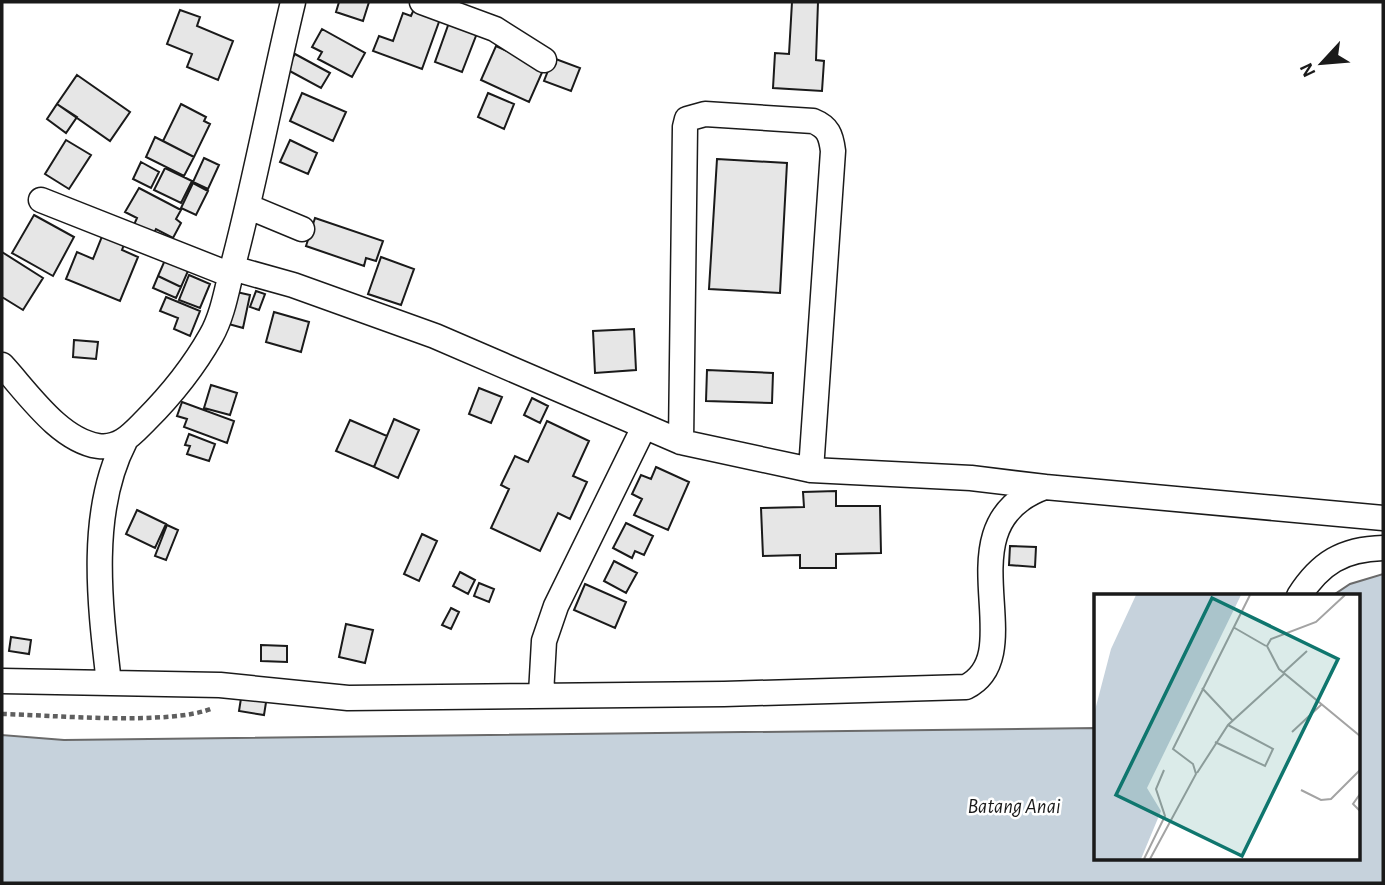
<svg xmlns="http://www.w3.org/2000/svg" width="1385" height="885" font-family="'Alegreya Sans',sans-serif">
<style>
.water{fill:#c6d2dc;stroke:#6a6a6a;stroke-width:2}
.building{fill:#e6e6e6;stroke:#1a1a1a;stroke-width:2}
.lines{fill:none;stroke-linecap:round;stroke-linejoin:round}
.minor-casing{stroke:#1a1a1a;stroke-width:27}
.path{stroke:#5f5f5f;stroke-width:4.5;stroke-dasharray:5 3.5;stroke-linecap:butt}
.minor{stroke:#fff;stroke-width:24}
.labels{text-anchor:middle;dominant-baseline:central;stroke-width:5;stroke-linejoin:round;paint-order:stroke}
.water-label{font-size:21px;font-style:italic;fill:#1a1a1a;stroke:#fff}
.inset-road{fill:none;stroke:#a3a3a3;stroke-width:2}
.view{fill:#0f766e;fill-opacity:0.15;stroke:#0f766e;stroke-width:3.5}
.inset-edge{fill:none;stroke:#1a1a1a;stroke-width:3.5}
</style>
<rect width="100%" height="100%" fill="#fff"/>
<path class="water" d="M1383,574V883H2V735L64,740L1096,728V859H1359V596H1332L1350,584Z"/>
<path class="building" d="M339,2H369L363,21L336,12Z
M792,2H818L816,60L824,61L822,91L773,88L775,53L789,54Z
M414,9L440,19L422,69L373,51L379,36L393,41L403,13L411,16Z
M180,10L200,17L197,26L233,41L218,80L187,67L192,54L167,44Z
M451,17L479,28L462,72L435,62Z
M322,29L365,53L352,77L318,59L322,52L312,47Z
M496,46L544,68L529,102L481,80Z
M295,54L330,73L321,88L286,69Z
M553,58L580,68L571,91L544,81Z
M77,75L130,112L110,141L57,104Z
M302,93L346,112L333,141L290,121Z
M488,93L514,104L504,129L478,117Z
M57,104L77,117L66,133L47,119Z
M181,104L206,117L204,121L210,124L194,157L163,141Z
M155,137L194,157L184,176L146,157Z
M66,140L91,155L69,189L45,174Z
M290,140L317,153L308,174L280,162Z
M204,158L219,165L208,189L193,182Z
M717,159L787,163L780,293L709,289Z
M141,162L159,172L151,188L133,179Z
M165,168L192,181L181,203L154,190Z
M193,183L208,191L196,215L181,208Z
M139,188L181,210L176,219L181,223L173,238L156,229L152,237L133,227L137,218L125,212Z
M34,215L74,237L53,276L12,253Z
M315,218L383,241L376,261L366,258L364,266L306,246Z
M105,229L125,242L122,250L138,257L120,301L66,279L77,252L93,259Z
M2,252L43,278L23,310L2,297Z
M381,257L414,269L401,305L368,294Z
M165,260L188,271L181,287L158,276Z
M189,275L210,284L200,308L179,300Z
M158,276L181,287L176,298L153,288Z
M232,291L250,295L243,328L225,323Z
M256,291L265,294L259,310L250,307Z
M166,297L200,311L190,336L174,329L178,318L160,311Z
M274,312L309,322L301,352L266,342Z
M634,329L636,370L595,373L593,331Z
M74,340L98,342L96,359L73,357Z
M707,370L773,373L772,403L706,401Z
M211,385L237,393L230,415L204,408Z
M479,388L502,397L491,423L469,414Z
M532,398L548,406L540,423L524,415Z
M182,402L234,421L227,443L184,427L187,419L177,416Z
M394,419L419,430L398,478L374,467Z
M350,420L387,436L374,467L336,451Z
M547,421L589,441L573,476L587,482L570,519L558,513L540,551L491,528L509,489L501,485L515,456L528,462Z
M189,434L215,444L209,461L187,454L190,446L185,445Z
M656,467L689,482L668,530L634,515L642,499L632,494L641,475L651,479Z
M836,491V506H880L881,553L836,554V568H800V555L763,556L761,508L804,507L803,492Z
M137,510L166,524L155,548L126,534Z
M626,523L653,536L644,555L635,551L632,558L613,548Z
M167,525L178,530L166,560L155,556Z
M422,534L437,541L419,581L404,574Z
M1010,546L1036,547L1035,567L1009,565Z
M614,561L637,573L626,593L604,581Z
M460,572L475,580L468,594L453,586Z
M479,583L494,589L489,602L474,596Z
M585,584L626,602L615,628L574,610Z
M451,608L459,612L451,629L442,625Z
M346,624L373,630L365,663L339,657Z
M11,637L31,640L29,654L9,651Z
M261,645L287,646V662L261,661Z
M242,692L267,696L264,715L239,711Z"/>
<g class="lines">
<defs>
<path id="minor" d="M422,2L495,29L544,60
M41,200L231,275
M249,207L302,229
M232,268L293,285L435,336L681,442L811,470L971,478L1045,487
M2,365C27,392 59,440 98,446C120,449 132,434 146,420C171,395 194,366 211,336C223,315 227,288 233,265C256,178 272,89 293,2
M681,442L685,127L687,119L705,114L813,121C828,127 831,135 833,151L811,470
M1299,596C1320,563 1343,549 1383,548
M2,681L220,685L348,698L724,694L966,687C1034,653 938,525 1045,487L1383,518
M109,683C100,606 88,512 125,441
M541,694L544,641L556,606L644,427"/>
</defs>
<use href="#minor" class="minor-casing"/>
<path class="path" d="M2,714C52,715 172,726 213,708"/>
<use href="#minor" class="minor"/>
</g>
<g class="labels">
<g class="water-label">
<text x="1014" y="806">Batang Anai</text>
</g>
</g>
<g transform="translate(1094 594)">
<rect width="266" height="266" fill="#fff"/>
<path d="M42,1H147L53,194L67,217L47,265H0V120L17,55Z" fill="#c6d2dc"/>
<path class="inset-road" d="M251,1L222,28L177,45L173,52L185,75L266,142M139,33L172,52M189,79L213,57M108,94L139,127M198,138L228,110M121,148L171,172L179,155L134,131M103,179L134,131L190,80M207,196L227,206L237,205L266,176M266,200L259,210L266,217M50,265L71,222L62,195L70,176M56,265L102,180L99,170L79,155L156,1"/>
<path class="view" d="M118,4L244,65L148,262L22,201Z"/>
<rect width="266" height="266" class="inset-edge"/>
</g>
<rect width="1385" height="885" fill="none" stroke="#1a1a1a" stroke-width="7"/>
<g transform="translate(1322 63) rotate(244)" stroke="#ffffff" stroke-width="5" paint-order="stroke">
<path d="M0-5L12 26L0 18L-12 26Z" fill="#1a1a1a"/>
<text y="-10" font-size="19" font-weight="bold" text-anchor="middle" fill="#1a1a1a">N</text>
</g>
</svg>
